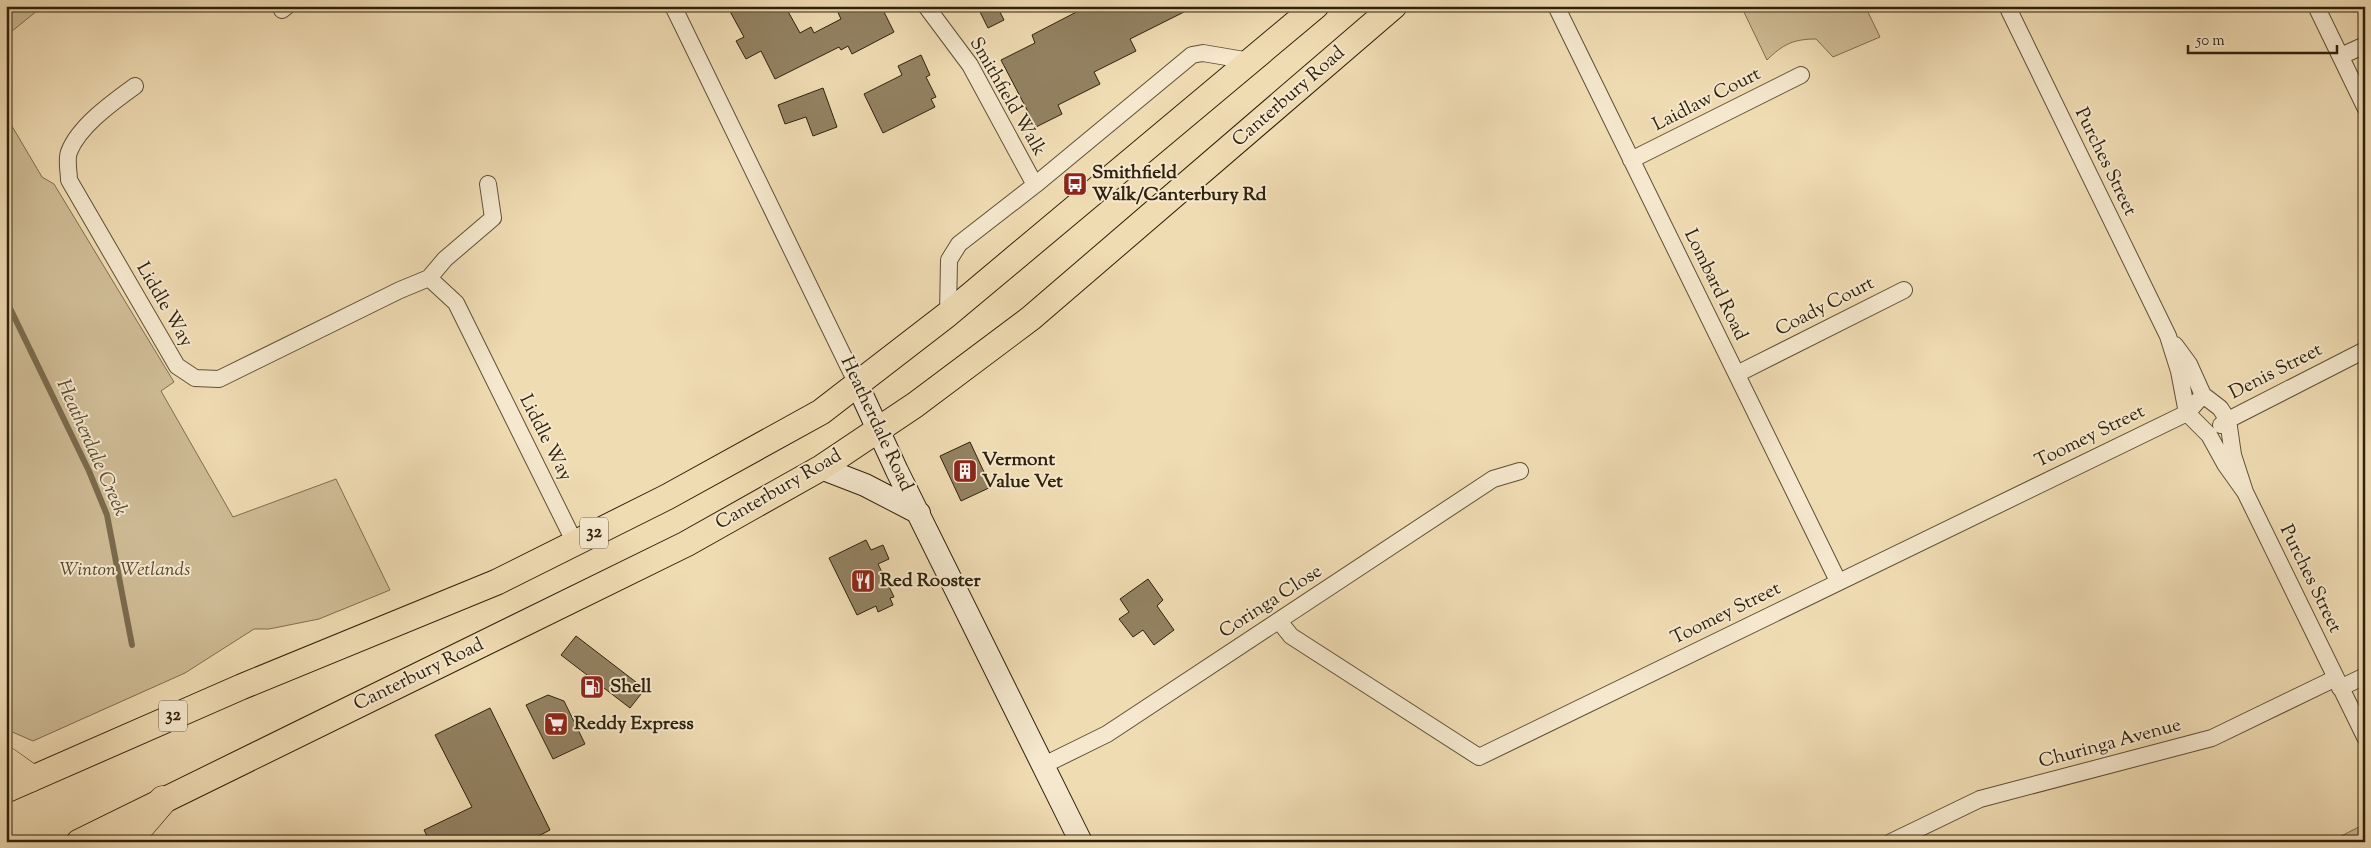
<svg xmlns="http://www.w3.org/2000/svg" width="2371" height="848" font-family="'Sorts Mill Goudy',serif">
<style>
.green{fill:#cfbc96;stroke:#7f6e50}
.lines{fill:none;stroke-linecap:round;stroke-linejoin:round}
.stream{stroke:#7b6b4e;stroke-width:6}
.building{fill:#938262;stroke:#2f210b}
.street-casing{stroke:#5f5035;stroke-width:18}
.secondary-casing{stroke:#2f210b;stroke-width:24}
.primary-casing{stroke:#2f210b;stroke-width:27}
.highway-casing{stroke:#2f210b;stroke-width:29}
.street{stroke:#f5e8ce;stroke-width:16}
.secondary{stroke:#f5e8ce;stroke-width:22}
.primary{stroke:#f0dcb3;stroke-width:25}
.highway{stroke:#f0dcb3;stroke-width:28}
.labels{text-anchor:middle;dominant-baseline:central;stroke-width:4;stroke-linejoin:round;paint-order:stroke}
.shield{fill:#f5e8ce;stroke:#6a5d46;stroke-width:1}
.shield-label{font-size:18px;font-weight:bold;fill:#2f210b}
.street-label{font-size:19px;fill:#2f210b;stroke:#f5e8ce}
.poi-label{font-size:19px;font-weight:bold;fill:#2f210b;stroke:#f5e8ce;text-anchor:start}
.park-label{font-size:19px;font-style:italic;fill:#57482e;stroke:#f5e8ce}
.water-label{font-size:20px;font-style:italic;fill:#5b4c32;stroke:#f5e8ce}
</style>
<rect width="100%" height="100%" fill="#f0dcb3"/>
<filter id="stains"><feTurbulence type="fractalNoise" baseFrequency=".004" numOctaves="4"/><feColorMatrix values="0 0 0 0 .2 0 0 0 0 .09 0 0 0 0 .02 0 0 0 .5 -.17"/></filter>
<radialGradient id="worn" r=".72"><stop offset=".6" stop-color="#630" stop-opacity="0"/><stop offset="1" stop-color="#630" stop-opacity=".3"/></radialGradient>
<path class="green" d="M6,6H43L6,36Z
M1741,6H1865L1880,37L1833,57L1816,39C1794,39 1783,44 1767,60Z
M6,116L42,177L54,184L174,382L161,391L233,517L336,479L390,590L319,619L269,629H254L185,673L33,741L10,731L6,724Z
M2365,824V842H2329Z"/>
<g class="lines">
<path class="stream" d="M6,300L89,471L107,515L132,645"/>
</g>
<path class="building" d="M727,6H785L800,33L811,27L814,33L841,19L835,6H881L894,32L852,54L848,46L841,50L839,47L775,79L761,51L746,59L736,41L744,37Z
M977,6H997L1004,20L988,28Z
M1088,6H1196L1130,39L1136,51L1094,72L1100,84L1058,105L1062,114L1036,127L1001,60L1035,43L1032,35Z
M921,55L930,75L926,77L936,97L931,99L935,107L883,133L864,94L902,75L898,66Z
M823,88L837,127L813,136L806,117L785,124L778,105Z
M970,442L991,487L961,501L940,456Z
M866,540L871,550L883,545L889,559L878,564L894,597L890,598L893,605L878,612L876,606L857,615L829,558Z
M1148,579L1163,600L1157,606L1174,630L1154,645L1143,630L1133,637L1119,619L1129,612L1120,599Z
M576,636L645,689L630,708L561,655Z
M548,695L564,701L585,744L553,759L526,705Z
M490,708L550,830L527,842H430L424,830L472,807L435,735Z"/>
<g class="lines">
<defs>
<path id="street" d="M673,6L857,384
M926,6L970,65L1035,185
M1556,6L1838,581
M2007,6L2168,336L2179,371L2187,413L2209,435L2225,464L2245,492
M2316,6L2365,107
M282,10L287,6
M2341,56L2365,45
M135,86C113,102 79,126 69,152C66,160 69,172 69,180L177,366L195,378L219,379L400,290L429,278L456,303L575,543
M1631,160L1801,75
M429,278L445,259L493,218L488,184
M948,314L949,260L959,244L1035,185L1192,55L1203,53L1250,61
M2175,345L2189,364L2203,395L2220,408L2228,420L2233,455L2245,492L2365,737
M1737,374L1904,290
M2221,425L2228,420L2365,350
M1279,621L1291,636L1479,757L2187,413L2203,395
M2340,688L2365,676
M1044,765L1107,734L1493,479L1520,471
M1891,842L1980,799L2212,738L2336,678"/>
<path id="secondary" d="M857,384L897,471L1081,842
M821,468L865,485L919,513"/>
<path id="primary" d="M6,790L241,687L497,582L667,497L821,412L948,314L1316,6
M79,842L686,544L821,468L915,405L1031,318L1394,6"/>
<path id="highway" d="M6,761L30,778
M127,842L163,800"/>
</defs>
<use href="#street" class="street-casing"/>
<use href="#secondary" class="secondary-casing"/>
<use href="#primary" class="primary-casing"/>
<use href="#highway" class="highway-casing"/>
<use href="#street" class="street"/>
<use href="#secondary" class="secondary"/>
<use href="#primary" class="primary"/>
<use href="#highway" class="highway"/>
</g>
<defs>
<symbol id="bus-square" viewBox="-11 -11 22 22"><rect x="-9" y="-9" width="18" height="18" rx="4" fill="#8f2418" stroke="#f5e8ce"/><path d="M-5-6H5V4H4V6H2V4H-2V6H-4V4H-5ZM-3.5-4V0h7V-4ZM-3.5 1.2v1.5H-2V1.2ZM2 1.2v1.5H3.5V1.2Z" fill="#fff"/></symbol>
<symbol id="building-square" viewBox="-11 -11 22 22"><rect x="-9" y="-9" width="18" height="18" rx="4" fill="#8f2418" stroke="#f5e8ce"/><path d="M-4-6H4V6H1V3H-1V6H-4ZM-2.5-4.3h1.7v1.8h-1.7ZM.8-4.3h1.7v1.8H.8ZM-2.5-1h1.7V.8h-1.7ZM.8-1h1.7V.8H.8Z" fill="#fff"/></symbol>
<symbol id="restaurant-square" viewBox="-11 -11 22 22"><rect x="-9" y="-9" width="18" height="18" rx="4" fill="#8f2418" stroke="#f5e8ce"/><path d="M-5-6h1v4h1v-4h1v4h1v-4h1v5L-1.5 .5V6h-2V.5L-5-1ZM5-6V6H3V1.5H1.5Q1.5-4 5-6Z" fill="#fff"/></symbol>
<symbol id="fuel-square" viewBox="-11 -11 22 22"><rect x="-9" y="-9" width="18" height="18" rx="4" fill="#8f2418" stroke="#f5e8ce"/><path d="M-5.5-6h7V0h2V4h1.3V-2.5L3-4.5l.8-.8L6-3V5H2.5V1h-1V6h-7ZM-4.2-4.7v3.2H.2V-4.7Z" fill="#fff"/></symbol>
<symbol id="supermarket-square" viewBox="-11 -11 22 22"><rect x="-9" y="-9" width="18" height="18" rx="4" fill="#8f2418" stroke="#f5e8ce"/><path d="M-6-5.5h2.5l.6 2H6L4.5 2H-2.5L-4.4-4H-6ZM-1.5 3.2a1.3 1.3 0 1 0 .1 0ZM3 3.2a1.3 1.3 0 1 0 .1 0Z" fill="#fff"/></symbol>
</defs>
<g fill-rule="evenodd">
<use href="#bus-square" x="1061" y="170" width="28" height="28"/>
<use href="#building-square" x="951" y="457" width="28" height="28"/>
<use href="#restaurant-square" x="849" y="567" width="28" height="28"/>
<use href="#fuel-square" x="578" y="673" width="28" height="28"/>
<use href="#supermarket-square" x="542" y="710" width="28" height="28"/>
</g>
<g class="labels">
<g class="shield">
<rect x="580" y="517.5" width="28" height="31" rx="4"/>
<rect x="159" y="700.5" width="28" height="31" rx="4"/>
</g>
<g class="shield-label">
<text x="594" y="533">32</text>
<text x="173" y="716">32</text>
</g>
<g class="street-label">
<text transform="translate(1007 97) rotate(60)">Smithfield Walk</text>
<text transform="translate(1289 97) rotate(-41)">Canterbury Road</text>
<text transform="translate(1707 100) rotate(-27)">Laidlaw Court</text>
<text transform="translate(2105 162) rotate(64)">Purches Street</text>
<text transform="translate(1715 285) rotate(64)">Lombard Road</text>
<text transform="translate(164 305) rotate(60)">Liddle Way</text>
<text transform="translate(1825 307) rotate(-27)">Coady Court</text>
<text transform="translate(2276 372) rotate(-27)">Denis Street</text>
<text transform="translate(876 424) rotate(65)">Heatherdale Road</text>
<text transform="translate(2090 437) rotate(-26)">Toomey Street</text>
<text transform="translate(545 438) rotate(63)">Liddle Way</text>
<text transform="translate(779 490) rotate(-30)">Canterbury Road</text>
<text transform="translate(2310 579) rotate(64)">Purches Street</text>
<text transform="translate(1271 602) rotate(-33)">Coringa Close</text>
<text transform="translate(1726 614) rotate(-26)">Toomey Street</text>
<text transform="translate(419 675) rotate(-26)">Canterbury Road</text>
<text transform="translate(2110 744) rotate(-15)">Churinga Avenue</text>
</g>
<g class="poi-label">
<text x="1092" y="173">Smithfield<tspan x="1092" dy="22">Walk/Canterbury Rd</tspan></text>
<text x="982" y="460">Vermont<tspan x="982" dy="22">Value Vet</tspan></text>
<text x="880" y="581">Red Rooster</text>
<text x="610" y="687">Shell</text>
<text x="574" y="724">Reddy Express</text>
</g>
<g class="park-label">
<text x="125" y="570">Winton Wetlands</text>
</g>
<g class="water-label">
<text transform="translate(91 448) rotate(66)">Heatherdale Creek</text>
</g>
</g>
<rect width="2371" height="848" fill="none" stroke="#f0dcb3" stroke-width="25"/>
<rect x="8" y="8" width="2356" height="833" fill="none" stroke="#2f210b" stroke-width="2.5"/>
<rect x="12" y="12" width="2346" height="823" fill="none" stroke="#2f210b"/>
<path d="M2188 45v8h149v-8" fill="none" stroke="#2f210b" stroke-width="2.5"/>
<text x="2196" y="45" font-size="15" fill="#2f210b" stroke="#f5e8ce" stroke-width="4" paint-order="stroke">50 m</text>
<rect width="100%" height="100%" filter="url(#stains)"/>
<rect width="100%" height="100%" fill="url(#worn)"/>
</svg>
